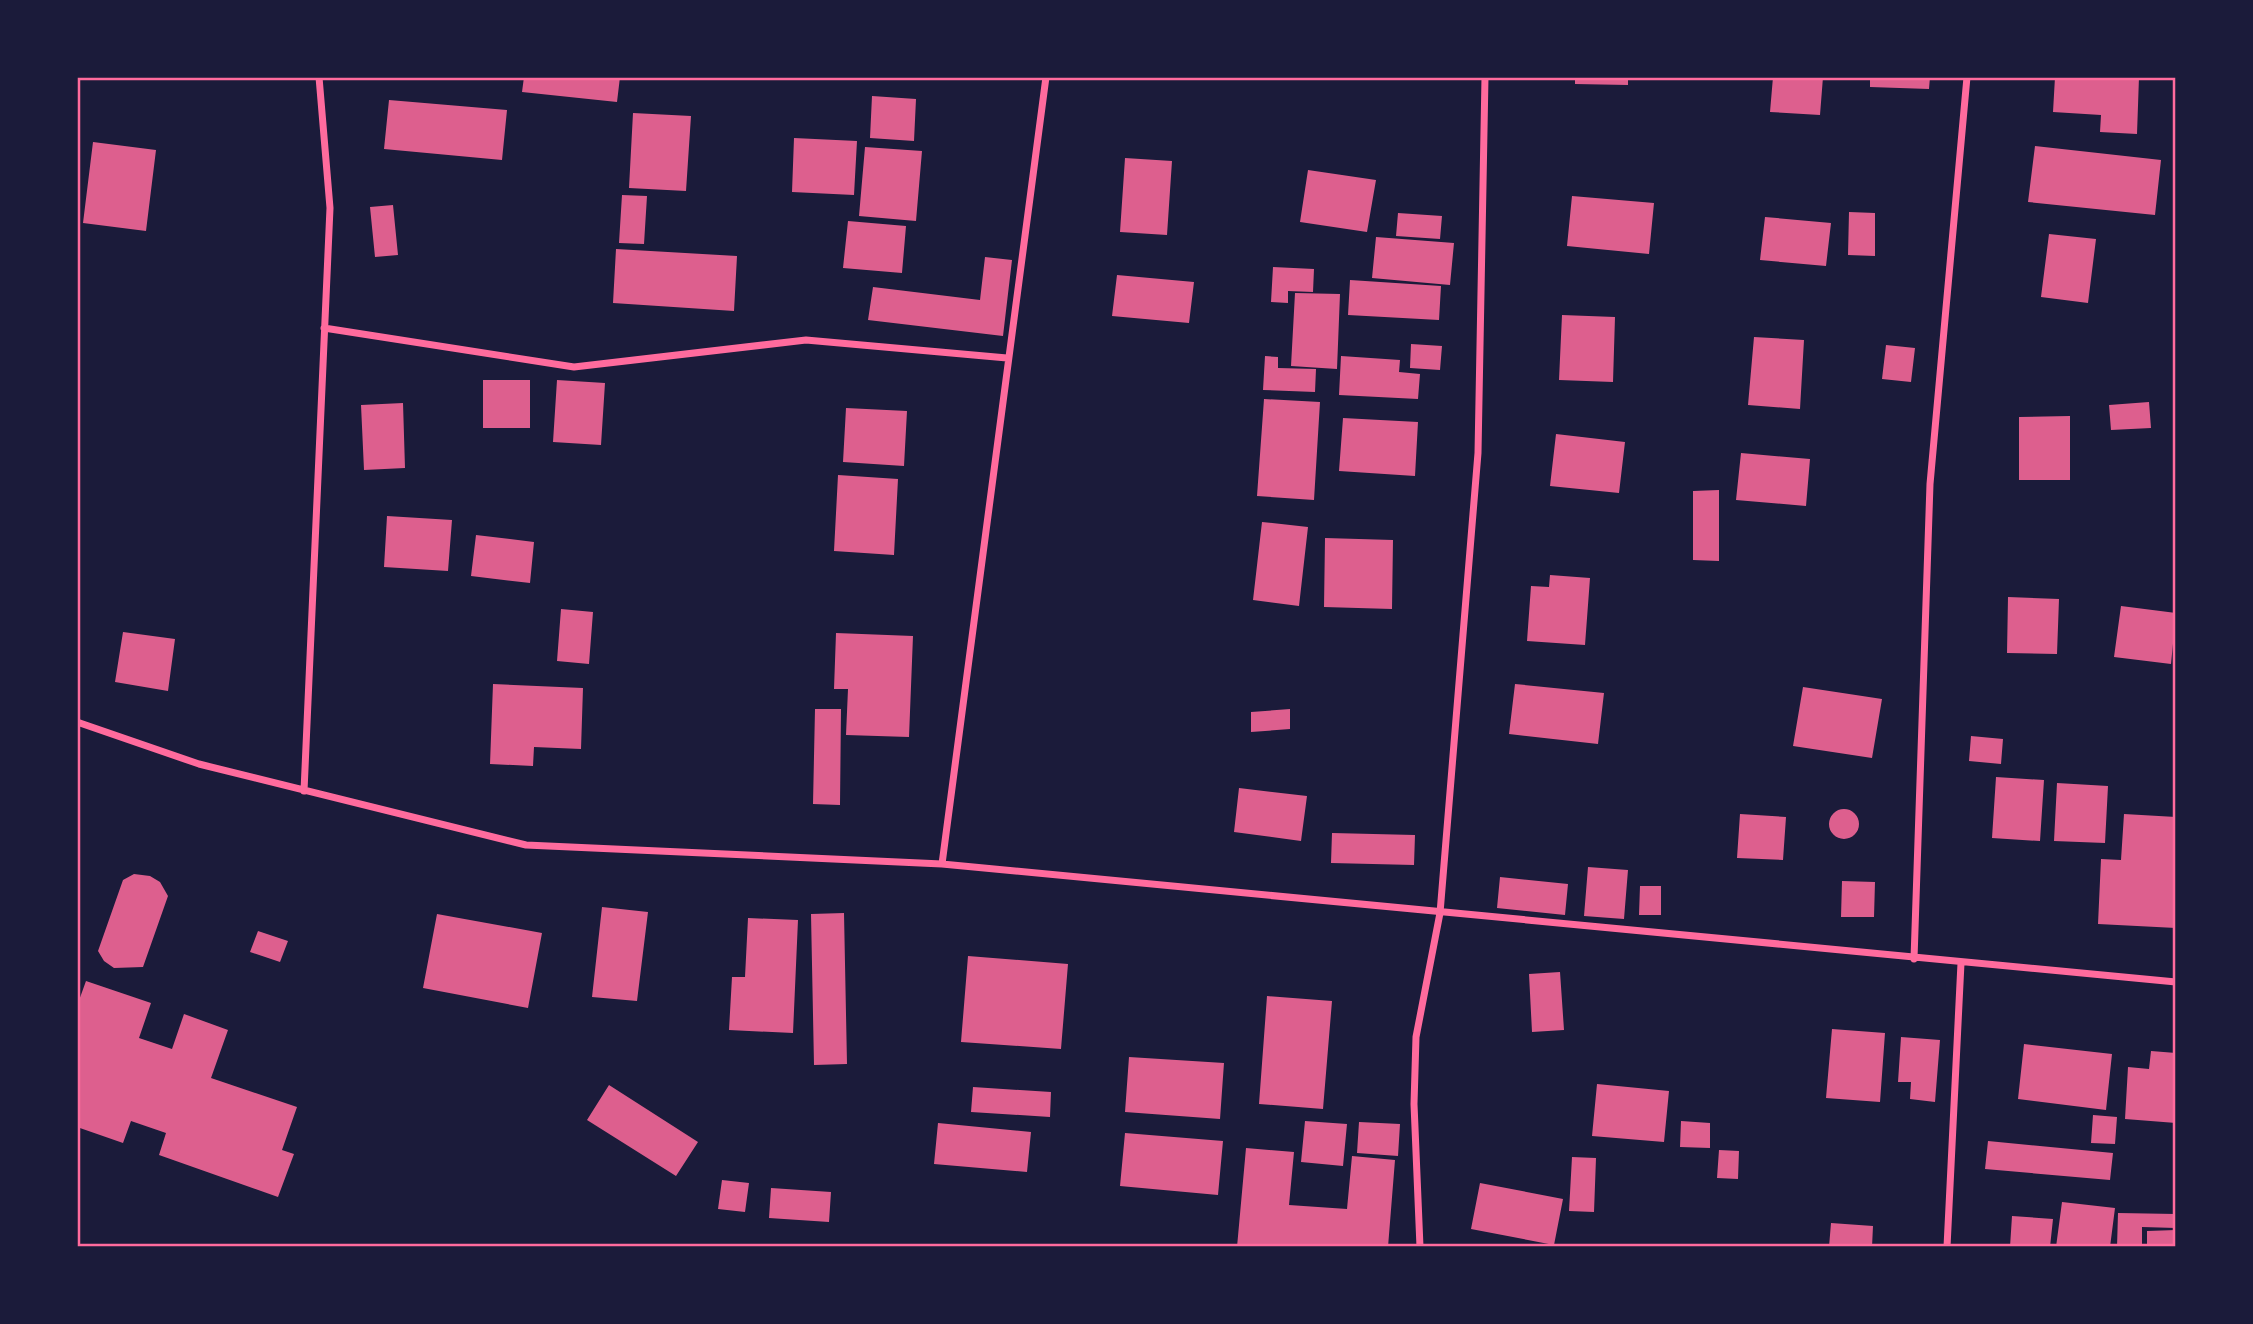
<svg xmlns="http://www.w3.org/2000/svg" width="2253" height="1324" font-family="Manrope,sans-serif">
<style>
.building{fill:#dd5f8e}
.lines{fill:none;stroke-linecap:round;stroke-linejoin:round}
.minor{stroke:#ff6b9d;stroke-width:7}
.neatline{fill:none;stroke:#ff6b9d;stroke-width:2.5}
</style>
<rect width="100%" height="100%" fill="#1b1b3a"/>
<path class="building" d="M524,77H620L617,102L522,92Z
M1575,77H1628V85L1575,84Z
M1773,77H1823L1820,115L1770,112Z
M1870,77H1930L1929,89L1870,87Z
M2055,77H2139L2137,134L2100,132L2101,115L2053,112Z
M872,96L916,99L914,141L870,138Z
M389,100L507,110L502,160L384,149Z
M633,113L691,116L686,191L629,188Z
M794,138L857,141L854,195L792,192Z
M93,142L156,150L146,231L83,223Z
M2035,146L2161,160L2155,215L2028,202Z
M865,147L922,151L916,221L859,216Z
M1125,158L1172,161L1167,235L1120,232Z
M1308,170L1376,180L1367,232L1300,222Z
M622,195L647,196L644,244L619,243Z
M1572,196L1654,203L1649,254L1567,246Z
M393,205L398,255L375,257L370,207Z
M1849,212L1875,213V256L1848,255Z
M1398,213L1442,216L1440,239L1396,236Z
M1765,217L1831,223L1826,266L1760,260Z
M848,221L906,226L902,273L843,268Z
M2049,234L2096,239L2088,303L2041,297Z
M1376,237L1454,243L1450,285L1372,278Z
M616,249L737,256L734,311L613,303Z
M985,257L1012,260L1003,336L868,320L873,287L980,300Z
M1273,267L1314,269L1313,292L1288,291V303L1271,302Z
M1117,275L1194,282L1189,323L1112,316Z
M1350,280L1441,286L1439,320L1348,315Z
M1295,293L1340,294L1337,369L1291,366Z
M1562,315L1615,317L1613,382L1559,380Z
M1754,337L1804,340L1800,409L1748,405Z
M1411,344L1442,346L1440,370L1410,368Z
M1886,345L1915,348L1911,382L1882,379Z
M1265,356L1278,357V368L1316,369L1315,392L1263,390Z
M1341,356L1400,360L1399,372L1420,374L1418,399L1339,395Z
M483,380H530V428H483Z
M557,380L605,383L601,445L553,442Z
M1264,399L1320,402L1314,500L1257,496Z
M2149,402L2151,428L2111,430L2109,405Z
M403,403L405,468L364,470L361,405Z
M846,408L907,411L904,466L843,462Z
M2070,416V480H2019V417Z
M1343,418L1418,422L1415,476L1339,471Z
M1556,434L1625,442L1619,493L1550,486Z
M1741,453L1810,459L1806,506L1736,500Z
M838,475L898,479L894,555L834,551Z
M1719,490V561L1693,560V491Z
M387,516L452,520L448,571L384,567Z
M1262,522L1308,527L1299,606L1253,600Z
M476,535L534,542L530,583L471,576Z
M1325,538L1393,540L1392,609L1324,607Z
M1550,575L1590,578L1585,645L1527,641L1531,586L1549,587Z
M2008,597L2059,599L2057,654L2007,653Z
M2121,606L2176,613L2171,664L2114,657Z
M561,609L593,612L589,664L557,661Z
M123,632L175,639L168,691L115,682Z
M836,633L913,636L909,737L846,735L848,689H834Z
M493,684L583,688L581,749L534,747L533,766L490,764Z
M1515,684L1604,693L1598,744L1509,734Z
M1803,687L1882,699L1872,758L1793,746Z
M815,709H841L840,805L813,804Z
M1290,709V729L1251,732V712Z
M1971,736L2003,739L2001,764L1969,761Z
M1996,777L2044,780L2040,841L1992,838Z
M2057,783L2108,786L2105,843L2054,841Z
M1239,788L1307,796L1301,841L1234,832Z
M1829 824a15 15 0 1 1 30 0a15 15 0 1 1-30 0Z
M1740,814L1786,817L1783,860L1737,858Z
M2124,814L2176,817V928L2098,924L2101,859L2121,860Z
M1332,833L1415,835L1414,865L1331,863Z
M1588,867L1628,870L1624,919L1584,916Z
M134,874L150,876L160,882L168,896L143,967L114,968L104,961L98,951L123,880Z
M1500,877L1568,884L1565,915L1497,908Z
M1842,881L1875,882L1874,917H1841Z
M1640,886H1661V915H1639Z
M602,907L648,912L637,1001L592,997Z
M844,913L847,1064L814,1065L811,914Z
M437,914L542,933L528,1008L423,988Z
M748,918L798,920L793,1033L729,1030L732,977H745Z
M258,931L288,941L280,962L250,952Z
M968,956L1068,964L1061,1049L961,1042Z
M1560,972L1564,1030L1532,1032L1529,974Z
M86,981L151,1003L139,1038L172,1049L184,1014L228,1030L211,1078L297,1107L282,1150L294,1154L278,1197L159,1155L166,1133L131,1121L123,1143L77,1127V1006Z
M1267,996L1332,1001L1323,1109L1259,1104Z
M1832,1029L1885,1033L1880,1102L1826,1098Z
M1901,1037L1940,1040L1935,1102L1910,1099L1911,1082H1898Z
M2024,1044L2112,1054L2106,1110L2018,1099Z
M2151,1051L2176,1053V1123L2125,1119L2128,1067L2149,1069Z
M1129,1057L1224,1063L1220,1119L1125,1112Z
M1597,1084L1669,1091L1664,1142L1592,1136Z
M609,1085L698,1142L676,1176L587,1120Z
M973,1087L1051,1092L1050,1117L971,1112Z
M2093,1115L2117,1117L2115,1144L2091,1143Z
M1305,1121L1347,1124L1343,1166L1301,1162Z
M1681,1121L1710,1123V1148L1680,1147Z
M1359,1122L1400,1124L1398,1156L1357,1153Z
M938,1123L1031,1132L1027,1172L934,1164Z
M1125,1133L1223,1141L1218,1195L1120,1186Z
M1988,1141L2113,1153L2110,1180L1985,1169Z
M1246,1148L1294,1152L1289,1205L1347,1209L1352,1156L1395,1160L1388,1247H1237Z
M1719,1150L1739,1151L1738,1179L1717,1178Z
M1572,1157L1596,1158L1594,1212L1569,1211Z
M722,1180L749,1183L745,1212L718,1209Z
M1480,1183L1563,1199L1554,1245L1471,1229Z
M771,1188L831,1192L829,1222L769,1218Z
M2062,1202L2115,1208L2110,1247H2056Z
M2118,1213L2176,1214V1228L2142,1227V1247H2117Z
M2012,1216L2053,1219L2050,1247H2010Z
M1831,1223L1873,1226L1872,1247H1829Z
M2176,1230V1247H2147V1231Z"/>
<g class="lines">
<path class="minor" d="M324,328L574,367L806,340L1007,358
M77,722L199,764L526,845L942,864L2176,982
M304,791L330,208L319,77
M942,864L1046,77
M1914,959L1930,484L1967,77
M1420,1247L1414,1104L1416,1037L1440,913L1478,453L1485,77
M1947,1247L1961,963"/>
</g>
<rect width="2253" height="1324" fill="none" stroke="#1b1b3a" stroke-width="158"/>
<rect x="79" y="79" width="2095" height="1166" class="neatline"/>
</svg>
